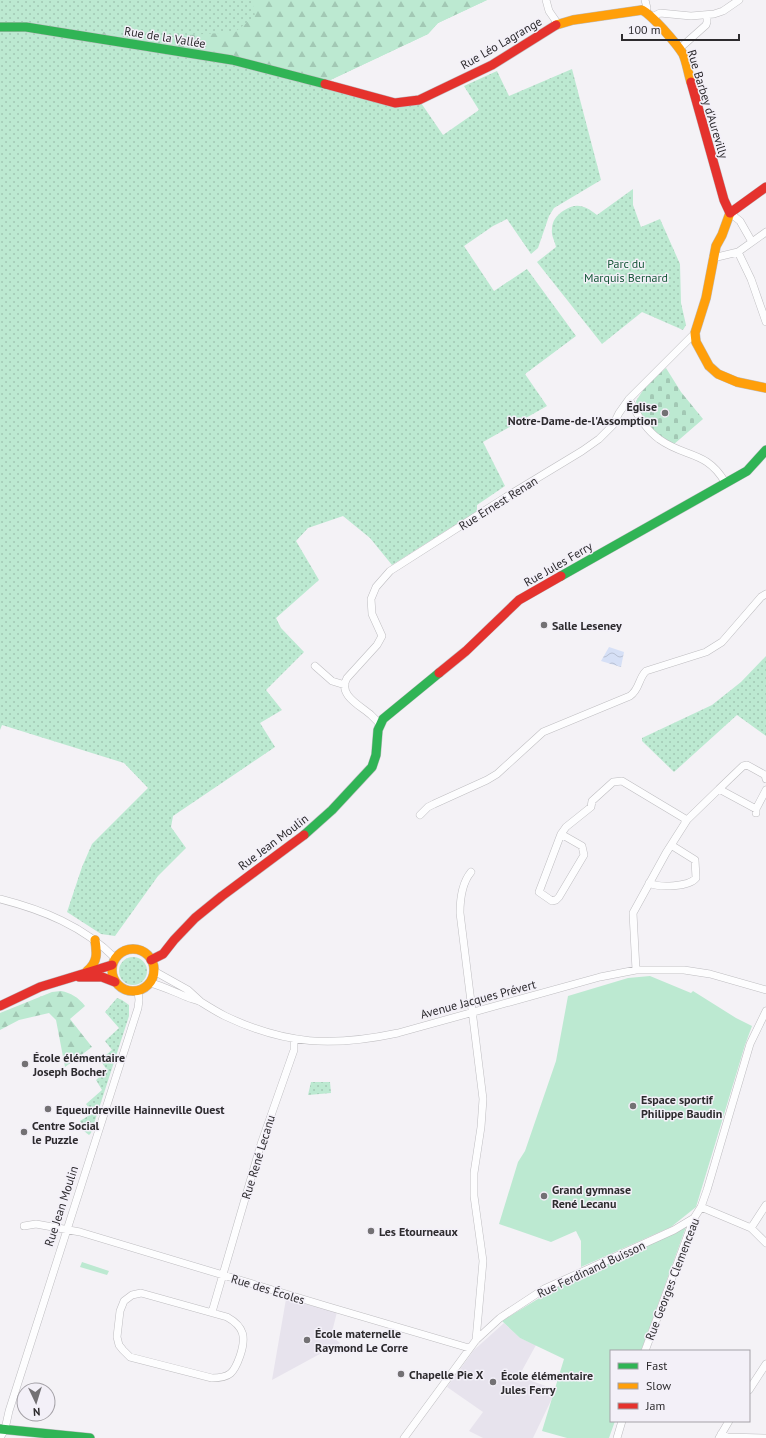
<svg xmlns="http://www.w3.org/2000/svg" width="766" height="1438" font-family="'PT Sans',sans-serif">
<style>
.built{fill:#e7e3ed}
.green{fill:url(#green-dots)}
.forest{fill:url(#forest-firs)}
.cemetery{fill:url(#cemetery-stones)}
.pitch{fill:#bce9d1}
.water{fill:url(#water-waves)}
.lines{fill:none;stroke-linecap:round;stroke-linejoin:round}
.street-casing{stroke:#bebdc0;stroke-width:8}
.fast-casing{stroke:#bebdc0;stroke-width:10}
.slow-casing{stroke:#bebdc0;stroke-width:10}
.jam-casing{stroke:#bebdc0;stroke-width:10}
.street{stroke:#fdfdfe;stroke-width:7}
.fast{stroke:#30b455;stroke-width:9}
.slow{stroke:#ff9f0a;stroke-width:9}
.jam{stroke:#e5322d;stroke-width:9}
.poi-dot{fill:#737174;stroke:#f3f0f8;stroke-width:1.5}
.labels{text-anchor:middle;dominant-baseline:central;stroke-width:3;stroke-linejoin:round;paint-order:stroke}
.street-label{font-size:12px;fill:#2d2b2e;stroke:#f3f0f8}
.park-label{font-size:12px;fill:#155738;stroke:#f3f0f8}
.poi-label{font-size:12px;font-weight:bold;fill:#2d2b2e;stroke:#f3f0f8;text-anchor:start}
</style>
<defs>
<pattern id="green-dots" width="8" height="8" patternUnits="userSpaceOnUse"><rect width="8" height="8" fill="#bce9d1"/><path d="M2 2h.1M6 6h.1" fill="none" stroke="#a2c8b4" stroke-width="1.8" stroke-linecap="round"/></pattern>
<pattern id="forest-firs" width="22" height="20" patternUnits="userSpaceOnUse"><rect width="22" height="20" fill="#bce9d1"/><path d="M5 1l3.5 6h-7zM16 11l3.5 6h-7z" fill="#a2c8b4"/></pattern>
<pattern id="cemetery-stones" width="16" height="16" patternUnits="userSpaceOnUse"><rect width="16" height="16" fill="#bce9d1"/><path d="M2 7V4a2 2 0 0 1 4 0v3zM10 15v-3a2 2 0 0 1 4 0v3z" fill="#a2c8b4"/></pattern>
<pattern id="water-waves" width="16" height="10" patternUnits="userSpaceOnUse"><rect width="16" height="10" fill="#d6e0f6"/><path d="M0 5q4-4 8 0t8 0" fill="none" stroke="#b8c0d3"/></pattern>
</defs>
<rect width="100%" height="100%" fill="#f4f2f6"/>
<path class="built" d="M286,1299L337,1312L331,1336L340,1343L272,1380Z
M504,1323L520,1338L536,1345L519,1376L556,1390L533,1438H483L469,1431L483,1412L447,1387L474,1350Z"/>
<path class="green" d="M0,0H487L438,23L428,34L324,83L395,103L419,100L443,135L479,110L464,86L497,71L509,96L572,69L601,180L554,208L549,216L538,248L531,254L507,219L493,226L464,246L494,291L527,269L576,336L525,374L547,406L483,442L505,486L477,505V511L392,565L370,538L343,516L308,528L296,541L319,580L276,618L281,628L304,652L266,690L282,710L260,723L275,747L173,816L171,827L186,848L158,876L115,936L101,934L67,912L82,867L92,844L148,788L124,763L2,725L0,730Z
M633,189V205L641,227L660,219L680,264L681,303L686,325L683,330L642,312L602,344L537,262L556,247C555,241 551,236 552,229C552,221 557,215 563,211C576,202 585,205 597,215Z
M766,656V736L737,715L674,772L642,741V738L712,705L741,682Z
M119 971a14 14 0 1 1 28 0a14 14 0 1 1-28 0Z
M117,998L122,1000L129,1005V1016L91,1133L89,1135L84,1131L87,1130L80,1121L93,1113L86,1104L102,1090L96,1080L107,1070L100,1060L112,1050L105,1041L119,1028L105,1012Z
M311,1082H330L331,1093L308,1095Z"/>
<path class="forest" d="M252,0H487L438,23L428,34L324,83L270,69L95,38L98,31L143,38L235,32L255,16Z
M61,991C71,993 78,997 85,1006L70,1019L92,1047L65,1067L56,1020L49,1013L19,1020L0,1030V1013L52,992Z"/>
<path class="cemetery" d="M666,368L681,392L703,419L673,445L659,437L638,412L636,401L647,384Z"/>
<path class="pitch" d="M650,976L691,993L693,991L736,1018L752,1026L745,1045L696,1207L671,1227L581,1267V1241L576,1231L551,1242L499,1224L518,1162L525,1151L556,1061L568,996L628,978Z
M686,1227L641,1351H611V1421H615L609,1438H567L542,1431L564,1359L520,1338L502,1321L559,1286Z
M82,1262L109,1271L107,1275L80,1267Z"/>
<path class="water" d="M609,647L624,652L621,667L601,661Z"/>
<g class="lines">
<defs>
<path id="street" d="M546,0L549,11L558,24
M645,0L647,8L646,12
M652,17L660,13L691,16L714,14L723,11L739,0
M679,49L706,25L707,22V15
M730,213L740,221L752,242
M738,252L751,279L766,322
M713,258L738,252L766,232
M629,399C636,413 646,430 659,439C685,458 706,450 725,482
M315,666L332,681L345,685
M380,724C377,721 374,718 371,715C361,706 337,695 347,678L377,645L382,636L372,614L371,599L376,587L390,571L506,497L582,451L599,439L613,425L619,413L629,399L695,333
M719,789L743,766L747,765L765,775L766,779
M756,809L766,790
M420,815L428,807L434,804L487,780L497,774L543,732L630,696C640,689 638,679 646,671L706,652L722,642L761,597L766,594
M561,834L582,846L584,855L559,897L556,900L552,901L539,892L561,834L566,827L591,807L592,801L613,782L622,781L687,820
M471,872C462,883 460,899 460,913L483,1099L481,1127L474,1173V1196L483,1261L476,1340
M649,883C659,888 689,887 696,878L695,860L671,845
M0,899C43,910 83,926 115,958
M636,970L633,913L666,853L687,820L719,789L756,809V813
M154,971L188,990L200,1001
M150,983C163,986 174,992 187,997C191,999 197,1000 201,1002C209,1007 217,1012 225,1016C286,1045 332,1047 398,1033L600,977L636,970H684L710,974L766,990
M701,1207L751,1228L766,1243
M24,1226L36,1224L80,1232L326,1306L469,1348
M751,1228L766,1205
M141,1293L227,1317C245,1327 246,1338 240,1356C234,1373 230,1378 212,1378L130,1357L123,1350L119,1345L117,1337L120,1311L124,1301L132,1295Z
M212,1312L261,1144L294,1050V1040
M645,1351L694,1218L701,1207L707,1190L750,1044L766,1011
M749,1390L766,1364
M721,1434L727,1437L766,1438
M0,1438L5,1429L9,1411L138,1008L139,1000L138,991
M404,1438L476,1340L500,1318L544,1289L674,1230L694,1218
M617,1438L622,1421
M719,1438L729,1421"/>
<path id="fast" d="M0,27H26L232,60L325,84
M561,576L747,471L766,450
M304,835L332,810L372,767L376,755L378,730L383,719L439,673
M0,1429L90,1438"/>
<path id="slow" d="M556,25L573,20L642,10C652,15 677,44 683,54C687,63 688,73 691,82
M730,213L722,235L716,246L706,298L695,333L696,342L709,366L718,374L737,382L766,388
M112 970a21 21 0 1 1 42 0a21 21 0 1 1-42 0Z
M87,971C98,962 97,953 95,940"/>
<path id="jam" d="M691,82L724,200L730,213
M325,84L395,103L419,100L492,65L556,25
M730,213L766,187
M439,673L466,651L519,600L561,576
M151,960L163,954L174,940L195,918L222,896L304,835
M79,977H102L115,982
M0,1006L40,987L112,965"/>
</defs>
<use href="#street" class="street-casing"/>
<use href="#fast" class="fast-casing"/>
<use href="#slow" class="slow-casing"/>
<use href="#jam" class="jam-casing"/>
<use href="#street" class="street"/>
<use href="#fast" class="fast"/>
<use href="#slow" class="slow"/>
<use href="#jam" class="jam"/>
</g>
<g class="poi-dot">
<circle cx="665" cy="413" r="4"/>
<circle cx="544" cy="625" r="4"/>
<circle cx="25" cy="1064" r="4"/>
<circle cx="633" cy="1106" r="4"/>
<circle cx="48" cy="1109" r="4"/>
<circle cx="24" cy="1132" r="4"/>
<circle cx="544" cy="1196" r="4"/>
<circle cx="371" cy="1231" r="4"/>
<circle cx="307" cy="1340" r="4"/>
<circle cx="401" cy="1374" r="4"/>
<circle cx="493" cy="1382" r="4"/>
</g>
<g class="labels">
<g class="street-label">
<text transform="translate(165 37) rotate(9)">Rue de la Vallée</text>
<text transform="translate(501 43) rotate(-30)">Rue Léo Lagrange</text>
<text transform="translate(708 104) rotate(73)">Rue Barbey d'Aurevilly</text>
<text transform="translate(498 503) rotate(-32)">Rue Ernest Renan</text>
<text transform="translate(558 564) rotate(-30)">Rue Jules Ferry</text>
<text transform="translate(273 842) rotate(-37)">Rue Jean Moulin</text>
<text transform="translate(478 999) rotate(-15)">Avenue Jacques Prévert</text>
<text transform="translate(258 1157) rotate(-73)">Rue René Lecanu</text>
<text transform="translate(61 1206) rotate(-72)">Rue Jean Moulin</text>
<text transform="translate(591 1269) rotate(-25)">Rue Ferdinand Buisson</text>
<text transform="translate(672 1279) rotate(-69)">Rue Georges Clemenceau</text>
<text transform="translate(268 1289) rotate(17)">Rue des Écoles</text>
</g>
<g class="park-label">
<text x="626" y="263">Parc du<tspan x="626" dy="14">Marquis Bernard</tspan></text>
</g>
<g class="poi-label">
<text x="657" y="406" text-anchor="end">Église<tspan x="657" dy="14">Notre-Dame-de-l'Assomption</tspan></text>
<text x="552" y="625">Salle Leseney</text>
<text x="33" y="1057">École élémentaire<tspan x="33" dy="14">Joseph Bocher</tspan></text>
<text x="641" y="1099">Espace sportif<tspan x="641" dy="14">Philippe Baudin</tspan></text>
<text x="56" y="1109">Equeurdreville Hainneville Ouest</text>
<text x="32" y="1125">Centre Social<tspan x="32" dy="14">le Puzzle</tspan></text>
<text x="552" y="1189">Grand gymnase<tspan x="552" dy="14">René Lecanu</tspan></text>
<text x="379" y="1231">Les Etourneaux</text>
<text x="315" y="1333">École maternelle<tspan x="315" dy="14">Raymond Le Corre</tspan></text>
<text x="409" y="1374">Chapelle Pie X</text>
<text x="501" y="1375">École élémentaire<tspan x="501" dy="14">Jules Ferry</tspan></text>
</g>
</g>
<rect x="610" y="1350" width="140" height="72" fill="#f3f0f8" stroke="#a4a1a7"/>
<rect x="618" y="1363" width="20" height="6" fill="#30b455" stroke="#a4a1a7"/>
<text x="646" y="1370" font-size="12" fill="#2d2b2e">Fast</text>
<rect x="618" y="1383" width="20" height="6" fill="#ff9f0a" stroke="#a4a1a7"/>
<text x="646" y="1390" font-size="12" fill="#2d2b2e">Slow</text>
<rect x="618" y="1403" width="20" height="6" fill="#e5322d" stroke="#a4a1a7"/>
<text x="646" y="1410" font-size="12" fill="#2d2b2e">Jam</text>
<g transform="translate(36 1402) rotate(176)"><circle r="19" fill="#f3f0f8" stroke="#a4a1a7"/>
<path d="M0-3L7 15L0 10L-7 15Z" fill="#737174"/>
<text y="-6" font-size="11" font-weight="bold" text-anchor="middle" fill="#2d2b2e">N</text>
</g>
<path d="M622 34v6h117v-6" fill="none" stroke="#2d2b2e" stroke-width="2"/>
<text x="628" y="34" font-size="12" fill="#2d2b2e" stroke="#f3f0f8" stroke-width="3" paint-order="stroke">100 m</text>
</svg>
